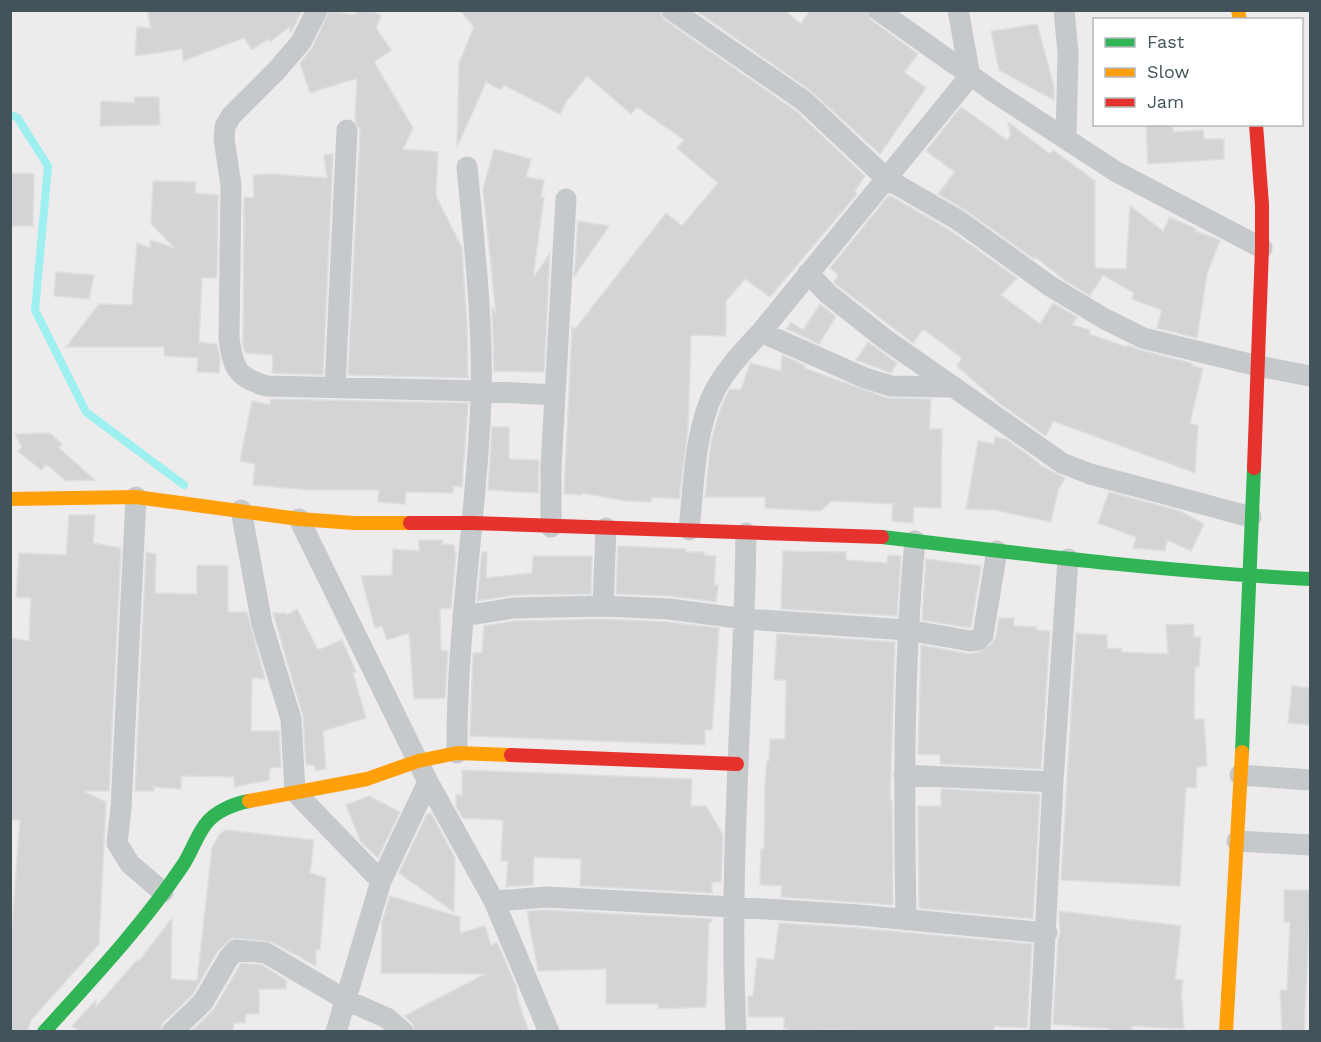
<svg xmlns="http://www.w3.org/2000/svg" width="1321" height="1042" font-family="'Work Sans',sans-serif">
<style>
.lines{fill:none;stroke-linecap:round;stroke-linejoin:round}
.stream{stroke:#9ef0f0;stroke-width:8}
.building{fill:#d3d4d5;stroke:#dededf;stroke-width:1.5}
.street{stroke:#c5c9cb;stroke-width:21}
.fast{stroke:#30b455;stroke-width:14}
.slow{stroke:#ff9f0a;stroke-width:14}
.jam{stroke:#e5322d;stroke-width:14}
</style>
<rect width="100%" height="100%" fill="#edebec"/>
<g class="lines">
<path class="stream" d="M10,115L17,117L48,166L35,310L86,412L184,485"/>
</g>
<path class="building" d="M147,10H302L291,33L289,27L270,42L268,39L252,50L244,38L183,61L182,49L135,56L137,27L151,28Z
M356,10H369L381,15L376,28L391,50L374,62L413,128L403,149L438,152L436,196L462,248L467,327L468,378L348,375L360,131L355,120L357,78L310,93L300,63L312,48L329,11L355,15Z
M460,10H659L665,20L796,111L865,176L855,191L857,194L770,297L745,279L726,301V336L691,335L688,430L679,499L651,497V502L627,501L582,493V495L564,494L572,326L575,329L666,213L682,226L718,183L677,148L684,140L637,107L631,114L587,76L566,102L560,114L504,85L501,90L486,82L457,147L459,63L474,27Z
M695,10H784L801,24L810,10H866L871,20L918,54L904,72L926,88L880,154L811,91Z
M1037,24L1054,87V100L999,70L991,31Z
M134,97H159L160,125L100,126L101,101L135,103Z
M961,107L1007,140L1011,135L1008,122L1050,154L1053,150L1095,181V268L1126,269L1130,206L1163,231L1170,217L1196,229L1195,231L1220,240L1207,274L1197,338L1157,328L1162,310L1132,299L1134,293L1103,275L1090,296L1066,281L1035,257L1034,259L965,210L938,194L955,172L926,151Z
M1146,124H1173V132L1203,130L1204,139H1224V159L1148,164Z
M494,149L531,159L526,177L544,180L541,197H544L533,278L550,253L544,372L494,371L492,307L496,315L483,189Z
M333,154L323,375L272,373L273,355L245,353L243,346L244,197L254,198L253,175L273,174L327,178L324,155Z
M10,173L34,174L33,226H10Z
M153,181L196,182L195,193L218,195L217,278H202L199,342L217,344L220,359L219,373L197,372L198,358L164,356V347H66L99,304L132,305L137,243L150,248V240L175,248L151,224Z
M889,195L951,231L1017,278L1001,295L1040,324L1053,303L1077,317L1072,325L1090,330L1089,334L1127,347L1128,345L1140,350L1192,363V366L1203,368L1190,423L1198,426L1195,473L1053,421L1046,436L999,403L957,366L962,358L923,329L913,343L837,285L834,282L838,275L830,268Z
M578,221L609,226L574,277Z
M56,272L94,275L89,299L54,296Z
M820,304L836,317L819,344L787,329L791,322L803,330Z
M868,342L897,363L891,373L856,360Z
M782,355L806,366L804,368L887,398L931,399L929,429H942L941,508L914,507L913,523L892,521L893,504L832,501L820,511L765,508V497H705L711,442L720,410L726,396L730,389L741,390L750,363L781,371Z
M271,399L468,403L462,487L453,486V493L406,492L405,504L378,502L379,490H310L253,485L255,464L240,461L252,401L270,405Z
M492,427H509V459L539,460L538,493L488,490Z
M50,433L62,444L59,448L95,480L66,481L46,464L41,470L18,451L22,447L15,434Z
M995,437L1006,439L1039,463L1038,464L1065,478L1058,490L1051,522L994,510L966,509L978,441L994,444Z
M1109,492L1180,511L1204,524L1191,551L1167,540L1165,551L1133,548L1136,537L1098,523Z
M69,515H95L93,543L121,548L109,791H83L106,802L99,944L31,1020L27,1032H10V950L20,820L10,819V638L29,641L31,598L16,597L19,553L66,555Z
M419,540H443L442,544L454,545L455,553H456L451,608L440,609L441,650L448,651L445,698L414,699L409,633L387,640L382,626L375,628L361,576L392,575L393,549L419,551Z
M618,546L686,549V552H704V555L716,556L714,585H718L716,602L670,596L616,594Z
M783,551L846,552V560L887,563L888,555L901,556L897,616L781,609Z
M146,552L156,554L155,593L197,594V565L228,566V612H247L265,679L252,678L251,731H279L281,767L270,768L269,780L234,787V777L181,776V789L154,787V791H135Z
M482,552H487L486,578L532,573L533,556H592L591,594L514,595L477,601Z
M926,559L981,566L971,628L922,620Z
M297,609L318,650L342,640L356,672L353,673L366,718L323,731L326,769L316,771L314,765H306L303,716L273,613H285L286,615Z
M999,618H1014V626L1037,627L1036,630L1050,631L1041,769L940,764V755L918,754L921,645L968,654L980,652L992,643L996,637Z
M603,619L668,622L719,628L712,730H705V745L470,736L473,653H482L484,626L515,621Z
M1194,624V637H1201L1199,667H1195L1194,719H1204L1207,766L1197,767L1196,788L1186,787L1180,886L1061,880L1076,633L1107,635V649L1121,648L1122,652L1168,654L1166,625Z
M777,634L895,642L890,800H892L893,905L781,897L782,886L760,885L761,849H764L765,783L767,761H769L770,739H785L786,680H774Z
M1292,686L1311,688V725L1288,723Z
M462,770L692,779L691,806H706L723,835L721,882H712V893L580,886L581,859L534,857L533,885L506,887L508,861H501L503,820L463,818L456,806V795H462Z
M941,789L1040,794L1033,919L919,908L918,806H941Z
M369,796L400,812L378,858L361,842L346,805Z
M431,813L455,858L454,912L399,873L427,814Z
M225,830L314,840L310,873L326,878L320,950L316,949V966L272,942L232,938L217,952L193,994L163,1023L160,1032H76L77,1029L72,1026L96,1000V1007L137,960L139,961L172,918L171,979L197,981L212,848L219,835Z
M1284,890H1311L1304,1032H1282L1280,990H1287L1290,922H1284Z
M390,896L460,917V933L485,926L491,946L497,942L516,986L518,1000L529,1032H415L412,1023L404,1016L485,974L381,973L382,922Z
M547,910L712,919V922H709L706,1007L658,1009V1004H606V969L538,971L527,911Z
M1059,911L1181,926L1175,979L1183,980L1181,1000H1182L1184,1029L1132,1026V1032H1110V1029L1053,1024L1058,940L1060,934Z
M779,923L858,928L1032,944L1027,1028L994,1026V1032L820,1030L819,1032H788V1029H784V1017H748V996H753L757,958L774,960Z
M241,963L262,965L286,980V989H259V1014H246L245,1023H234L233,1032H191L214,1009Z"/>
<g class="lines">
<path class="street" d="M317,10L301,42L277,70L231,116L225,127L224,139L231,185L229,338C233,368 237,378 267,386L481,391L555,395
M672,10L804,101L887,179L958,220L1050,286L1103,318L1143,338L1258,366L1310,376
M878,10L997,94L1115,171L1262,248
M1064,10L1068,53L1066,139
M808,273L828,294L885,339L1062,463L1090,474L1251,517
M761,332L865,378L891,386L954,387
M335,387L347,130
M136,497L121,808L117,843L130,864L163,892
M241,510L262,624L291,719L295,792L381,881
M299,519L428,782L494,901L549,1032
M551,527V467L566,199
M689,530C694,485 694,430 715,390C727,368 744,350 761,332L970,76L958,10
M603,606L606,528
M463,616L514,608L603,606L669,609L745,619L908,630L970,641L978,640L983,635L997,551
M457,753C456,642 474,532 480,422C485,337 475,252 467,167
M904,775L1053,782
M1240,775L1310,780
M1237,841L1310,845
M494,901L547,897L733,907L859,915L1047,933
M906,920C904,794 903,667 915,541
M172,1032L203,1002L228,959L236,950L266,953L346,1000L387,1018L403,1032
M336,1032L381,881L428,782
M736,1032C728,865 744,699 746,533
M1040,1032L1053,782L1068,559"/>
<path class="fast" d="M882,537C1024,554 1167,572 1310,579
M1242,752L1254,468
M44,1032C92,979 143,925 183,865C191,853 196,837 205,825C214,812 233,804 249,801"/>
<path class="slow" d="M1238,10L1240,20
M10,499L136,497L299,519L354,523H410
M249,801L367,779L418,761L457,753L511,755
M1226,1032L1242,752"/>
<path class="jam" d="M1254,468L1262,248V205L1256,124
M410,523H472L882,537
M511,755L737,764"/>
</g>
<rect width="1321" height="1042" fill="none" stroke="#42545a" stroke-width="24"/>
<rect x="1093" y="18" width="210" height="108" fill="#ffffff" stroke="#b3bbbd" stroke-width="1.5"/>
<rect x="1105" y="38" width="30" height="9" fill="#30b455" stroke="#b3bbbd" stroke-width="1.5"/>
<text x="1147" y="48" font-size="18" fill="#42545a">Fast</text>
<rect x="1105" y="68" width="30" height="9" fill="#ff9f0a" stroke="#b3bbbd" stroke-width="1.5"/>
<text x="1147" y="78" font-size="18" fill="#42545a">Slow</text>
<rect x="1105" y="98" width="30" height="9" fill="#e5322d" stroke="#b3bbbd" stroke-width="1.5"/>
<text x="1147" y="108" font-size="18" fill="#42545a">Jam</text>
</svg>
